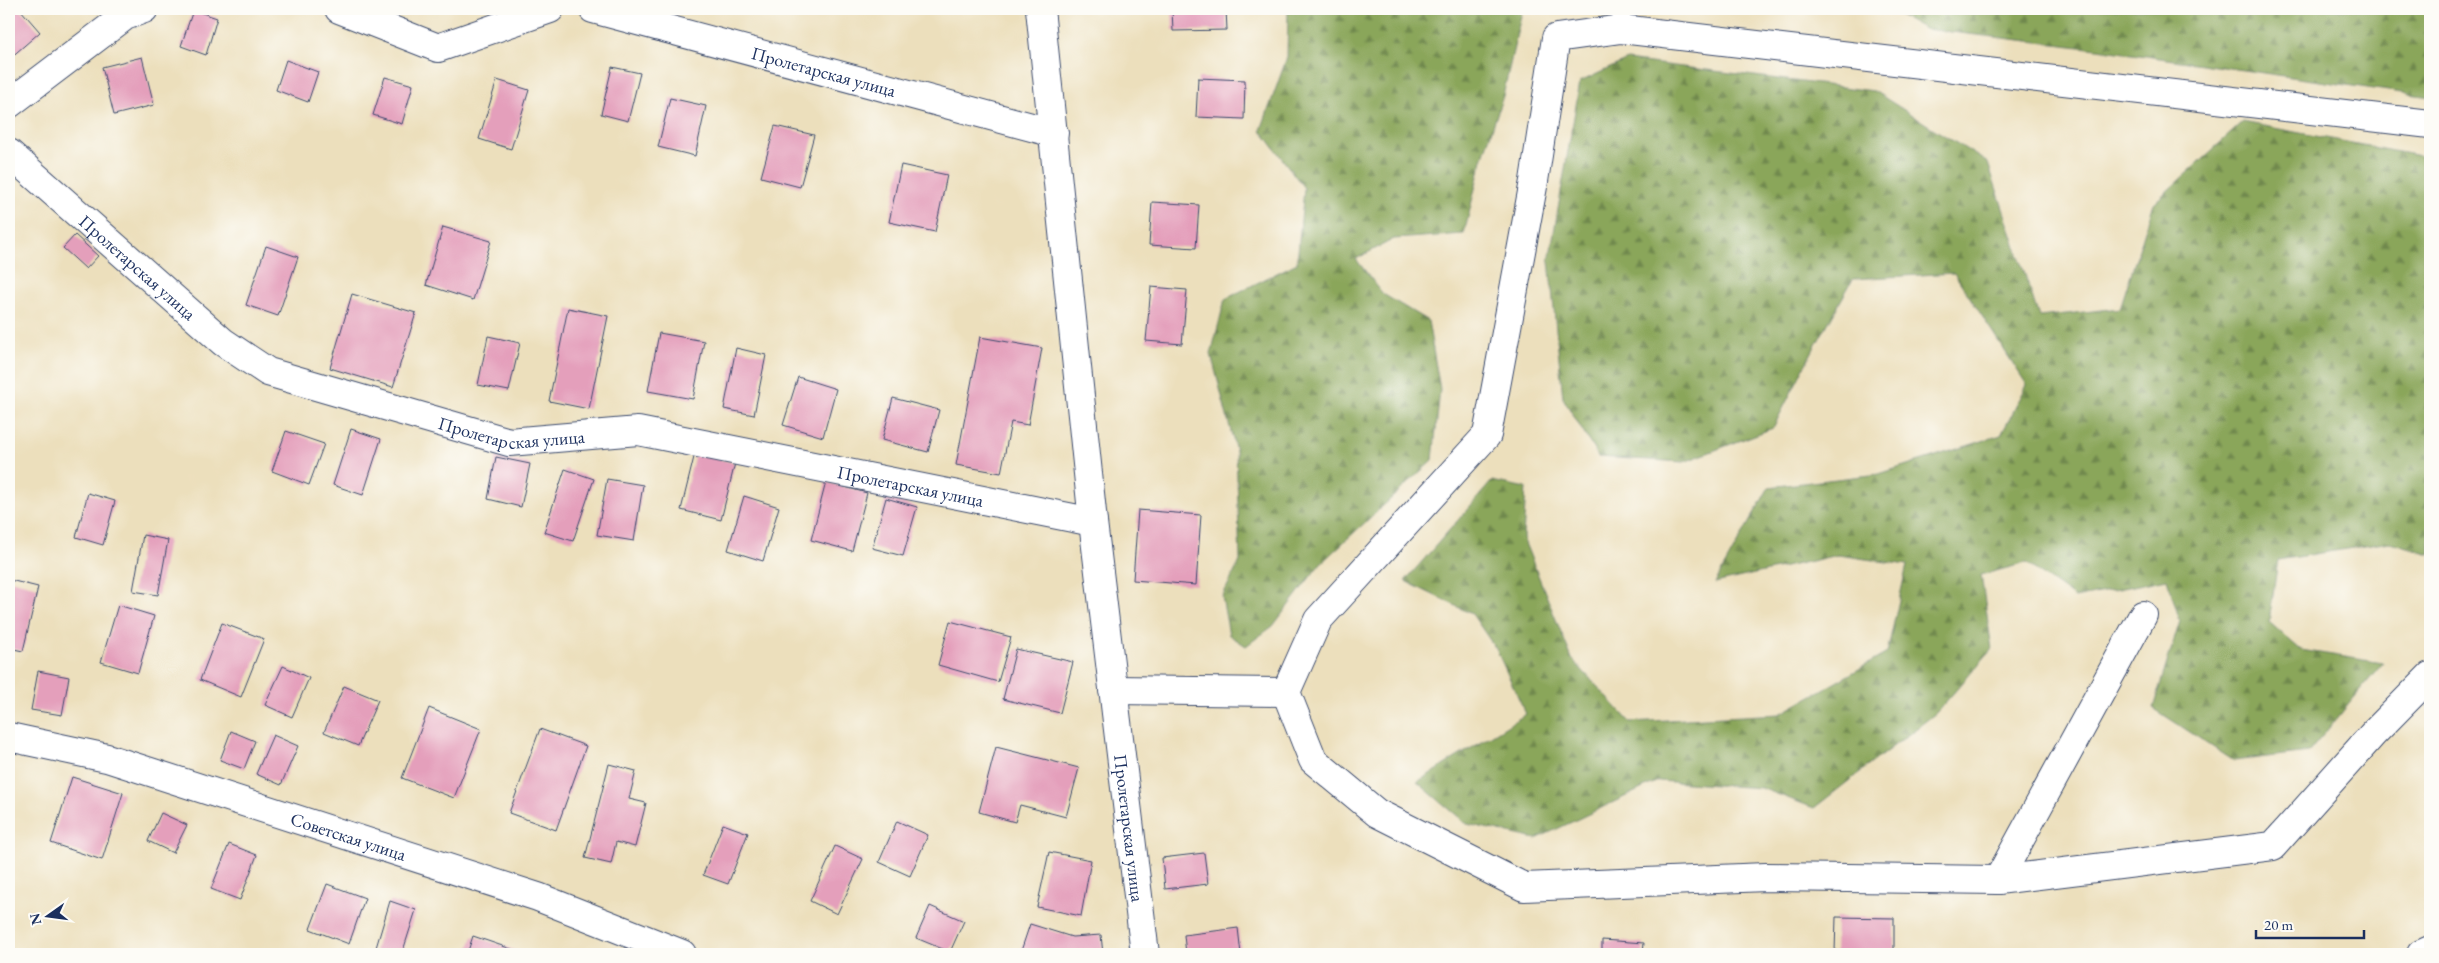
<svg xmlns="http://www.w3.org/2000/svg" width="2439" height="963" font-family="'EB Garamond',serif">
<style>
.forest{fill:url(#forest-firs);stroke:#526a5c}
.building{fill:#e49fbb}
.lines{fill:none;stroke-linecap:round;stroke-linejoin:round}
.minor-casing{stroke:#3a496c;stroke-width:30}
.major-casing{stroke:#3a496c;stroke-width:30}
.minor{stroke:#fff;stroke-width:28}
.major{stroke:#fff;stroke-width:28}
.labels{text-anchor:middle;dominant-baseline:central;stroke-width:5;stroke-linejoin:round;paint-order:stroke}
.street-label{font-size:18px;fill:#1b2f5e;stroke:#fdfcf7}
</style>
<defs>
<pattern id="forest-firs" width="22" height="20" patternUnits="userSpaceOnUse" patternTransform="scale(1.25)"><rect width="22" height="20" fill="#8aa65a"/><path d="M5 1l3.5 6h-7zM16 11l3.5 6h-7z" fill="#70884e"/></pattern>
</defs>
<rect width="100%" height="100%" fill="#fdfcf7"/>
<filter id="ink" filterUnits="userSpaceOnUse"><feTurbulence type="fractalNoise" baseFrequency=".02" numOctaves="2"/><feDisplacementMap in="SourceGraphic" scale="10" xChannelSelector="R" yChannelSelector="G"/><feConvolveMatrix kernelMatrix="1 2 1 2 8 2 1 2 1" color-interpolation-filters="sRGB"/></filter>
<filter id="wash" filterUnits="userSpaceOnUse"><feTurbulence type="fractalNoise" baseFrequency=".0096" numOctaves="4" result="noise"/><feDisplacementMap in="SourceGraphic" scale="20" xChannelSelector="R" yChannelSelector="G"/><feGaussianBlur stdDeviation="1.12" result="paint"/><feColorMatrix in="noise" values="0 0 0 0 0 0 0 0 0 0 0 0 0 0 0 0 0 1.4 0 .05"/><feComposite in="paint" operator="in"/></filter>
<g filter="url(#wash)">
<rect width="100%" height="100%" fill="#ecdfbc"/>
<path class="forest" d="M1288,9H1521L1522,11L1503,96L1482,160L1464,234L1394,239L1356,259L1383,294L1428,321L1440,389L1433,460L1320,564L1273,626L1246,646L1229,635L1222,597L1240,561L1236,451L1211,354L1225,299L1297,263L1304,188L1261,130L1287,57Z
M1889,9H2430V97L2097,49L1925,29Z
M1627,60L1874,91L1988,163L2039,317L2120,308L2154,203L2243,122L2430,158V554L2390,542L2278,560L2269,622L2301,650L2383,663L2309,752L2234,761L2153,708L2180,621L2167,579L2075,598L2026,563L1981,575L1992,649L1936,713L1814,808L1761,788L1658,781L1536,839L1467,824L1417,782L1526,714L1496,649L1472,614L1405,581L1492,481L1526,488L1523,538L1572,659L1630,722L1780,714L1887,653L1907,565L1838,555L1715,583L1769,487L1879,474L2001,435L2027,385L1954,273L1853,279L1813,350L1773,428L1684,462L1598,457L1563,398L1549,261L1580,82Z"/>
<g id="blocks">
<path class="building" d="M9,9H20L40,32L9,59Z
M1172,9H1226L1227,30L1173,31Z
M193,10L217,18L206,55L181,46Z
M142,57L154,105L114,115L102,67Z
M286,60L318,72L308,102L276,90Z
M612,67L640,73L628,121L601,114Z
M385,77L413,85L402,124L373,115Z
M1198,78L1245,80L1244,119L1196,117Z
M497,80L529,90L511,149L479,139Z
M670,98L706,106L695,156L658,147Z
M775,126L814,135L800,187L761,177Z
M901,165L947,175L935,232L889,222Z
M1152,202L1199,205L1196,248L1149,245Z
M9,221L14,223L9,235Z
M443,227L491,241L473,300L426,285Z
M75,235L98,256L86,269L63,248Z
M266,246L298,257L278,316L246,305Z
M1151,287L1187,290L1182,344L1146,341Z
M352,294L416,313L393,387L330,368Z
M568,308L608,316L589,409L549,401Z
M659,333L704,341L693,399L648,391Z
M488,336L520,343L509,391L478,385Z
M980,337L1042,348L1028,425L1011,422L1001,473L956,465Z
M736,348L766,355L754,415L724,409Z
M798,377L836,389L823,437L783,425Z
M893,398L939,410L928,452L882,440Z
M351,429L381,439L363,495L333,485Z
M286,431L324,444L309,485L272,471Z
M695,453L735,463L721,520L681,510Z
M496,457L530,464L521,507L488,499Z
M565,469L594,479L573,541L544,532Z
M607,479L643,485L634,541L597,535Z
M826,482L867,493L852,551L811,540Z
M88,493L115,501L103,545L76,537Z
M744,496L779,507L763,561L728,550Z
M886,498L917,507L903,556L872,548Z
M1138,510L1201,515L1196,585L1133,580Z
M143,535L168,540L158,595L133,591Z
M10,580L38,587L23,651L9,648Z
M118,605L154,616L138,673L101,662Z
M950,621L1011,637L998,682L938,665Z
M222,623L264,639L241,697L200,680Z
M1016,649L1073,662L1060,713L1003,699Z
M283,666L309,678L292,717L265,705Z
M38,671L69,677L62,715L31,710Z
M344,686L378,700L358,746L324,732Z
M429,708L481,729L454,798L402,778Z
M540,729L586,746L556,830L509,813Z
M231,731L255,741L244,769L220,760Z
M273,735L298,746L281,785L256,774Z
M996,747L1079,768L1066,817L1020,805L1015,822L979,812Z
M609,764L636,771L629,799L646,803L635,847L616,842L611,864L585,858Z
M2430,770V790H2429L2427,771Z
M72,777L123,793L102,860L51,843Z
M161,813L187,825L173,853L148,841Z
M897,821L928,835L910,876L879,862Z
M723,824L748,833L728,884L703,875Z
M229,844L257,855L240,900L211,889Z
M835,846L863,859L837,914L810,901Z
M1049,852L1091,860L1081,916L1037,907Z
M1204,853L1208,884L1165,889L1162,858Z
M327,884L365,898L349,944L310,929Z
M390,901L416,910L402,954H384L375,951Z
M930,906L964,921L950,952L916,938Z
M1836,917L1894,918V953L1835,952Z
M1030,924L1072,937L1101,935L1103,954H1020Z
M1238,928L1241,954H1186L1184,935Z
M473,936L526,954H467Z
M1602,940L1644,943L1643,954H1602Z"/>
</g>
</g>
<g filter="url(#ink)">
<use href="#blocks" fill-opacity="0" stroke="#3a496c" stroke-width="1"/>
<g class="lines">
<defs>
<g id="minor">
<path d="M339,9L438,48L550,9"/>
<path id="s1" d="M593,9L1054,133"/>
<path d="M9,104L125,16L144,9"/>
<path d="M2430,124L1621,29L1556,38L1534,181L1487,435L1318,620L1286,692L1313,760L1377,813L1524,887L1766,877L1998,880L2273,846L2373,734L2430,676"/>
<path id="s2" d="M9,153L223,342L268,372L509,442L638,431L1093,522"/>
<path d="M1113,690L1286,692"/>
<path id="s3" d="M9,737L107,758L538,897L682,954"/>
<path d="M1998,880L2143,615"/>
<path d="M2421,954L2430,950"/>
</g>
<g id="major">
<path id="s4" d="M1040,9L1093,522L1145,954"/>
</g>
</defs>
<use href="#minor" class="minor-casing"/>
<use href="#major" class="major-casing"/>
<use href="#minor" class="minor"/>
<use href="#major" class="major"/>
</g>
</g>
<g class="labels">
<g class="street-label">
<text stroke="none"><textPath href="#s1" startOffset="239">Пролетарская улица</textPath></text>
<text stroke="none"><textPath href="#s2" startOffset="172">Пролетарская улица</textPath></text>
<text stroke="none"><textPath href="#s2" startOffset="592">Пролетарская улица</textPath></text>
<text stroke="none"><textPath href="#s2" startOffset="998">Пролетарская улица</textPath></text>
<text stroke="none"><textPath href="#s4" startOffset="824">Пролетарская улица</textPath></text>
<text stroke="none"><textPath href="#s3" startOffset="354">Советская улица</textPath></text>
</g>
</g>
<rect width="2439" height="963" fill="none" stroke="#fdfcf7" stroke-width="30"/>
<g transform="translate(48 916) rotate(256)" stroke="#fdfcf7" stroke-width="4" paint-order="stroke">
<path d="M0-4L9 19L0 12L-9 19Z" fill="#1b2f5e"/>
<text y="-8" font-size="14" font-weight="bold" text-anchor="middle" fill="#1b2f5e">N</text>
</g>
<path d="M2256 930v8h108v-8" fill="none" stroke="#1b2f5e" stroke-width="2.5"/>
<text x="2264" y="930" font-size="15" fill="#1b2f5e" stroke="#fdfcf7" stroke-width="4" paint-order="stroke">20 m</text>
</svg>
